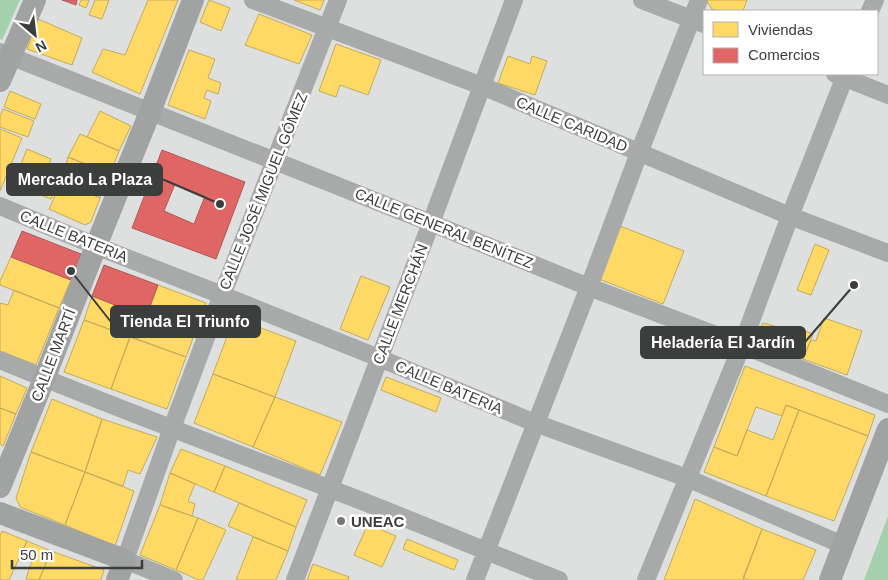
<svg xmlns="http://www.w3.org/2000/svg" width="888" height="580" font-family="Helvetica,sans-serif">
<style>
.green{fill:#a4d1ad}
.homes{fill:#ffd966;stroke:#c4aa5a}
.shops{fill:#e06666;stroke:#af5a5a;fill-rule:evenodd}
.lines{fill:none;stroke-linecap:round;stroke-linejoin:round}
.minor{stroke:#a8a9a9;stroke-width:18}
.major{stroke:#a1a2a2;stroke-width:22}
.poi-dot{fill:#757676;stroke:#fff;stroke-width:2}
.labels{text-anchor:middle;dominant-baseline:central;stroke-width:5;stroke-linejoin:round;paint-order:stroke}
.street-label{font-size:15px;fill:#3c3d3d;stroke:#fff}
.poi-label{font-size:15px;font-weight:bold;fill:#3c3d3d;stroke:#fff;text-anchor:start}
.leader{fill:none;stroke:#3c3d3d;stroke-width:2}
.callout-dot{fill:#3c3d3d;stroke:#fff;stroke-width:2}
.callout{fill:#3c3d3d;stroke:#3c3d3d;stroke-width:2}
.callout-label{font-size:16px;text-anchor:middle;font-weight:bold;fill:#fff}
</style>
<rect width="100%" height="100%" fill="#dee0e0"/>
<path class="green" d="M0,0H20L2,40L0,39Z
M888,516V580H864Z"/>
<path class="homes" d="M81,0H89L86,8L79,5Z
M95,0H109L102,19L89,15Z
M148,0H178L140,94L92,72L103,49L125,55Z
M209,0L230,8L221,31L200,22Z
M294,0H324L320,10Z
M706,0H747L743,11H718L712,9Z
M259,14L312,35L299,64L245,45Z
M38,19L82,38L72,65L27,49Z
M336,44L381,60L368,95L340,85L336,97L319,91Z
M189,50L215,59L208,78L221,83L218,94L207,90L204,98L211,101L205,119L168,105Z
M508,56L530,64L532,56L547,61L535,95L498,83Z
M10,91L41,104L35,119L4,107Z
M3,109L34,121L28,137L0,127V116Z
M100,111L131,126L119,151L87,137Z
M0,129L22,138L0,191Z
M80,134L119,151L110,174L68,157Z
M27,149L51,159L49,164L63,170L51,199L13,184Z
M68,157L110,174L100,198L62,181Z
M62,181L100,198L91,222L85,225L49,209Z
M620,226L684,251L663,304L599,279Z
M815,244L829,250L811,295L797,290Z
M11,257L71,280L59,308L0,285V281Z
M361,276L390,287L368,340L340,329Z
M158,285L206,303L186,357L137,339Z
M14,290L59,308L36,365L0,351V303L8,305Z
M92,296L146,317L137,339L84,320Z
M234,318L296,341L275,397L213,374Z
M824,318L862,331L847,375L803,359L811,340L816,341Z
M84,320L130,337L111,389L64,372Z
M763,323L782,328L775,349L756,341Z
M799,329L813,334L803,359L790,354Z
M130,337L186,357L167,409L111,389Z
M745,366L875,415L868,436L786,405L782,416L756,407L737,456L714,447Z
M213,374L275,397L253,447L194,423Z
M0,376L27,388L16,414L0,408Z
M386,377L441,398L436,412L381,390Z
M275,397L342,422L320,475L253,447Z
M52,399L102,419L85,472L31,452Z
M786,405L799,410L766,496L704,472L714,447L737,456L747,430L773,440Z
M0,408L16,414L3,446L0,444Z
M799,410L868,436L834,521L766,496Z
M102,419L157,437L140,474L128,470L123,486L85,472Z
M181,449L225,466L214,492L170,473Z
M31,452L85,472L65,525L20,507L16,498Z
M225,466L307,500L296,527L214,492Z
M85,472L134,491L115,546L65,525Z
M170,473L195,484L188,501L195,504L192,516L160,505Z
M695,499L762,529L743,580H664Z
M239,503L296,527L288,551L228,526Z
M160,505L198,518L176,570L140,555Z
M198,518L226,530L203,580H199L176,570Z
M368,524L396,536L382,567L354,555Z
M762,529L816,550L803,580H748L743,578Z
M2,531L27,541L9,580H0V536Z
M253,537L288,551L276,580H236Z
M407,539L458,560L454,570L403,549Z
M27,541L51,551L39,580L26,579L32,560L21,554Z
M51,551L104,570L101,580H39Z
M313,564L349,577L348,580H307Z"/>
<path class="shops" d="M62,0H77L76,5Z
M162,150L245,182L216,259L132,228ZM175,184L205,196L194,224L164,211Z
M22,231L81,254L71,280L11,257Z
M104,265L158,285L146,317L92,296Z"/>
<g class="lines">
<path class="minor" d="M253,0L482,86L790,216L888,253
M642,0L704,24
M870,11L875,0
M0,52L431,223L589,287L742,345L888,404
M835,74L888,95
M0,206L96,246L222,295L379,358L535,423L687,478L843,545
M0,360C108,405 218,446 328,488C405,517 482,550 559,580
M174,580L125,560L172,428L222,295L338,0
M295,580L431,223L514,0
M475,580L589,287L639,153L699,0
M646,580L742,345L790,216L846,74"/>
<path class="major" d="M0,81L35,0
M0,487L44,379L96,246L150,112L193,0
M0,513L125,560L117,580
M830,580L888,429"/>
</g>
<circle class="poi-dot" cx="341" cy="521" r="5"/>
<g class="labels">
<g class="street-label">
<text transform="translate(572 124) rotate(23)">CALLE CARIDAD</text>
<text transform="translate(263 191) rotate(-68)">CALLE JOSÉ MIGUEL GÓMEZ</text>
<text transform="translate(444 228) rotate(22)">CALLE GENERAL BENÍTEZ</text>
<text transform="translate(74 236) rotate(22)">CALLE BATERIA</text>
<text transform="translate(400 304) rotate(-69)">CALLE MERCHÁN</text>
<text transform="translate(53 355) rotate(-69)">CALLE MARTÍ</text>
<text transform="translate(449 387) rotate(23)">CALLE BATERIA</text>
</g>
<g class="poi-label">
<text x="351" y="521">UNEAC</text>
</g>
</g>
<path class="leader" d="M220 204L162 179M71 271L111 322M854 285L805 342"/>
<g class="callout-dot">
<circle cx="220" cy="204" r="5"/>
<circle cx="71" cy="271" r="5"/>
<circle cx="854" cy="285" r="5"/>
</g>
<g class="callout">
<rect x="7" y="164" width="155" height="31" rx="5"/>
<rect x="111" y="306" width="149" height="31" rx="5"/>
<rect x="641" y="327" width="164" height="31" rx="5"/>
</g>
<g class="callout-label">
<text x="85" y="185">Mercado La Plaza</text>
<text x="185" y="327">Tienda El Triunfo</text>
<text x="723" y="348">Heladería El Jardín</text>
</g>
<rect x="703" y="10" width="175" height="65" fill="#ffffff" stroke="#b1b1b1"/>
<rect x="713" y="22" width="25" height="15" fill="#ffd966" stroke="#b1b1b1"/>
<text x="748" y="35" font-size="15" fill="#3c3d3d">Viviendas</text>
<rect x="713" y="48" width="25" height="15" fill="#e06666" stroke="#b1b1b1"/>
<text x="748" y="60" font-size="15" fill="#3c3d3d">Comercios</text>
<g transform="translate(35 35) rotate(152)" stroke="#ffffff" stroke-width="4" paint-order="stroke">
<path d="M0-4L9 19L0 12L-9 19Z" fill="#3c3d3d"/>
<text y="-8" font-size="14" font-weight="bold" text-anchor="middle" fill="#3c3d3d">N</text>
</g>
<path d="M12 560v8h130v-8" fill="none" stroke="#3c3d3d" stroke-width="2.5"/>
<text x="20" y="560" font-size="15" fill="#3c3d3d" stroke="#ffffff" stroke-width="4" paint-order="stroke">50 m</text>
</svg>
